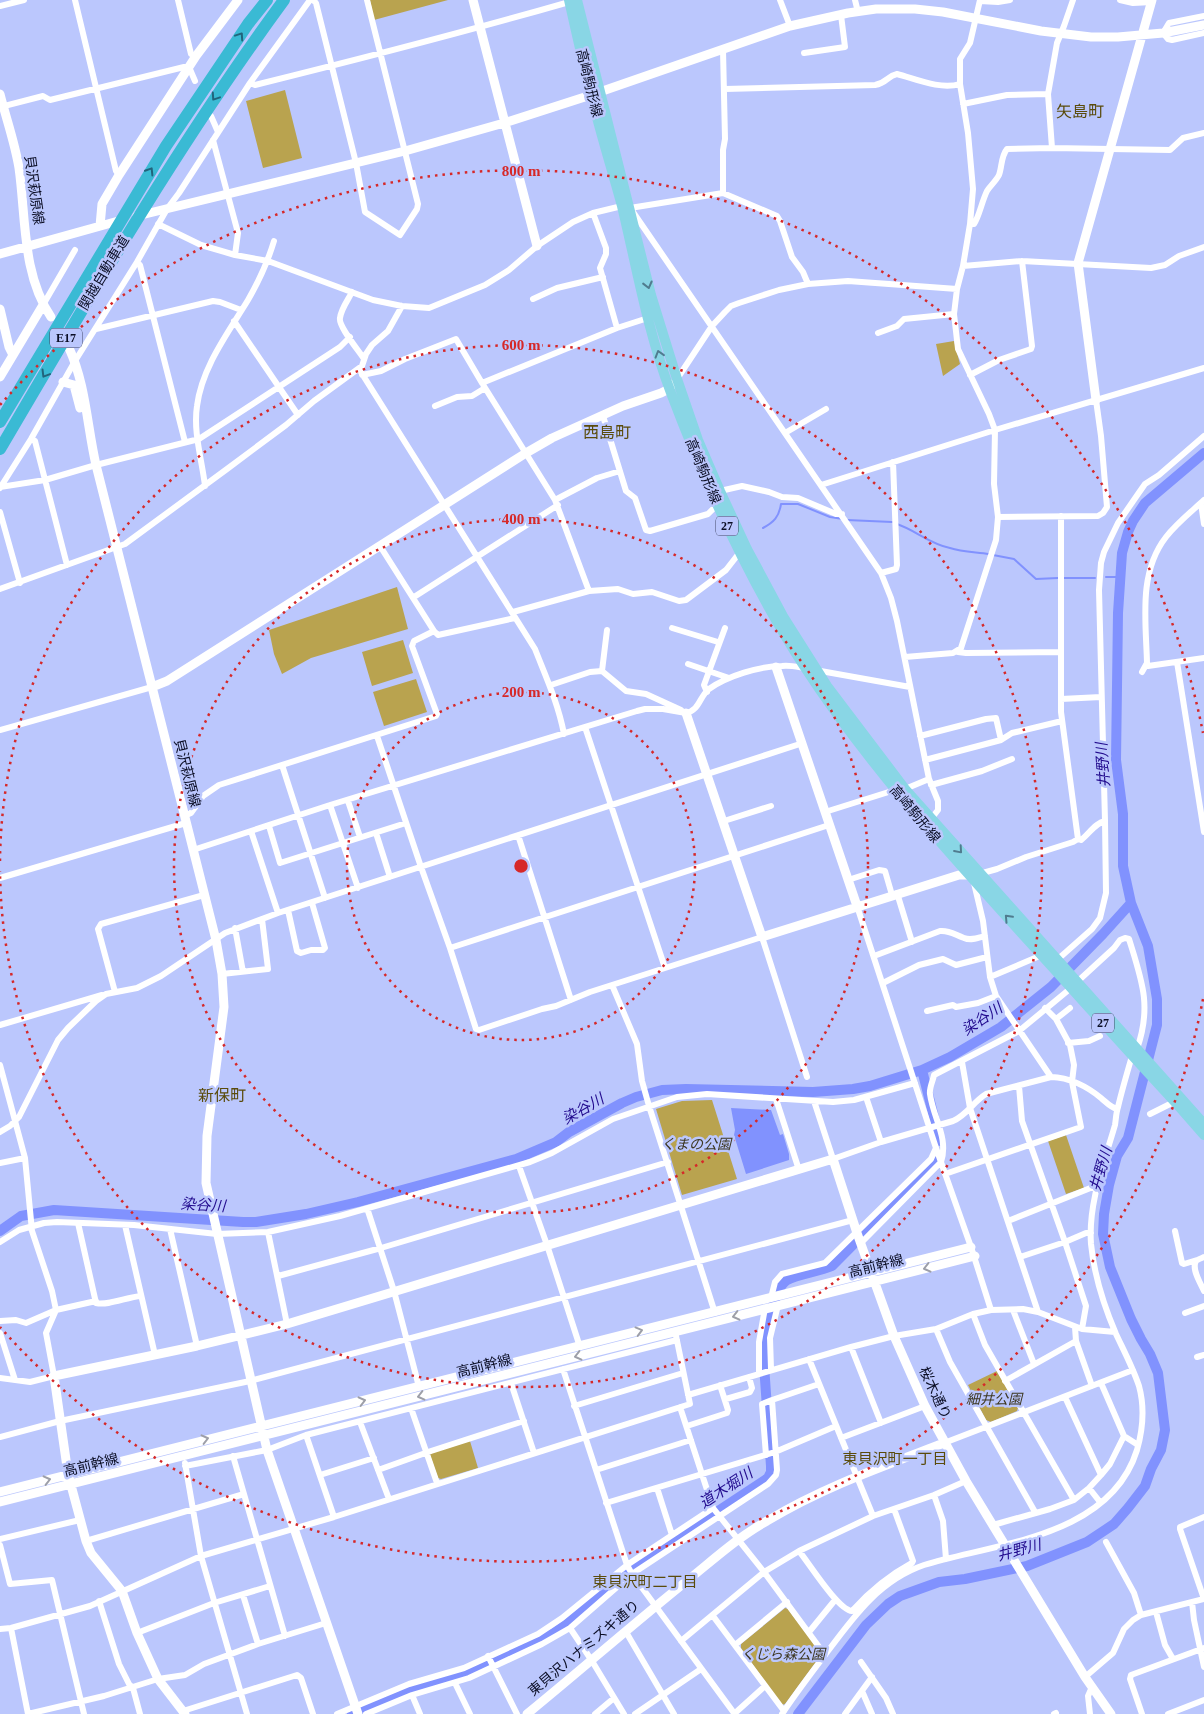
<svg xmlns="http://www.w3.org/2000/svg" width="1204" height="1714" font-family="'Times New Roman','Noto Sans JP',serif">
<style>
.green{fill:#b9a34f}
.water{fill:#8192fe}
.lines{fill:none;stroke-linecap:round;stroke-linejoin:round}
.stream{stroke:#8192fe;stroke-width:2}
.river{stroke:#8192fe;stroke-width:10}
.minor{stroke:#fff;stroke-width:6}
.tertiary{stroke:#fff;stroke-width:9}
.primary{stroke:#89d6e5;stroke-width:10}
.motorway{stroke:#3abad4;stroke-width:12}
.oneway{stroke:#22647c}
.oneway2{stroke:#507c8f}
.oneway3{stroke:#9d9fa8}
.ring{fill:none;stroke:#d62828;stroke-width:2.5;stroke-dasharray:2.5 5}
.labels{text-anchor:middle;dominant-baseline:central;stroke-width:5;stroke-linejoin:round;paint-order:stroke}
.shield{fill:#bbc7fd;stroke:#404666;stroke-width:1}
.shield-label{font-size:12px;font-weight:bold;fill:#0b0e25}
.street-label{font-size:14px;fill:#0b0e25;stroke:#bbc7fd}
.park-label{font-size:14px;font-style:italic;fill:#3d3720;stroke:#bbc7fd}
.water-label{font-size:15px;font-style:italic;fill:#220b8e;stroke:#bbc7fd}
.neighbourhood-label{font-size:15px;fill:#5a4b0b;stroke:#bbc7fd}
.quarter-label{font-size:16px;fill:#5a4b0b;stroke:#bbc7fd}
.centre{fill:#d62828;stroke:#bbc7fd;stroke-width:2.5}
.ring-label{font-size:15px;text-anchor:middle;font-weight:bold;fill:#d62828;stroke:#bbc7fd;stroke-width:5;stroke-linejoin:round;paint-order:stroke}
</style>
<rect width="100%" height="100%" fill="#bbc7fd"/>
<path class="green" d="M370,0H448L374,20Z
M285,90L302,158L263,168L246,101Z
M954,341L960,364L943,376L936,344Z
M397,587L408,629L311,658L282,674L274,654L269,630Z
M403,640L413,673L372,686L362,652Z
M416,679L427,712L384,726L373,692Z
M712,1100L737,1179L682,1195L656,1109L682,1101Z
M1066,1135L1084,1188L1066,1194L1048,1141Z
M997,1371L1018,1408L1017,1411L991,1422L986,1420L968,1385Z
M470,1441L478,1468L441,1479L438,1478L430,1455L431,1453Z
M785,1608L788,1609L820,1652L821,1655L785,1704L782,1705L741,1648V1644Z"/>
<path class="water" d="M731,1108L771,1110L780,1135L783,1134L789,1154V1160L746,1174L734,1135L735,1130Z"/>
<g class="lines">
<path class="stream" d="M847,520L892,522
M897,524C915,530 930,544 950,548C962,552 976,552 989,554
M763,528C774,522 779,517 781,504H798L830,517L843,519
M993,555L1014,559L1036,579L1058,578
M1106,577H1121
M1063,578H1095"/>
<path class="river" d="M922,1070L940,1141
M0,1231L21,1216L54,1210L243,1222H256L306,1214L358,1202L516,1159L556,1142L569,1132L622,1103L636,1097L662,1090L686,1089L813,1092L853,1089L870,1086L922,1070L950,1057L1001,1027L1051,987L1103,934L1131,903
M352,1714L411,1689L486,1666L554,1633L568,1623L635,1566L768,1478L771,1472V1466L763,1350C765,1335 774,1288 787,1280C798,1274 818,1272 832,1266L935,1162L937,1159
M798,1714L866,1625L888,1604L900,1596L939,1582L965,1579L1027,1566L1087,1542L1114,1524L1128,1508L1145,1486L1151,1469L1161,1450L1165,1430L1158,1373L1150,1354L1141,1339L1131,1319L1110,1267L1103,1234L1104,1214L1109,1185L1117,1156L1128,1138L1157,1025V999L1148,946L1131,903L1123,866V814L1116,760L1118,613L1122,553L1128,532L1133,521L1145,503L1204,453"/>
<path class="minor" d="M75,0L116,171L119,175
M178,0L191,54L196,56
M313,0L316,3L356,163L365,212L400,235L417,209L418,204L367,0
M780,0L790,26
M855,0L858,12
M1120,0L1133,3L1152,2
M980,1L998,2L1010,0
M0,6L24,0
M1204,16L1169,23L1163,33L1168,39L1172,40L1204,33
M723,50L725,139L723,150V193
M804,53L845,47L841,15
M250,83L255,85C360,59 465,32 569,2
M725,89L875,85C887,83 887,76 897,74C916,79 940,90 960,84
M963,104L1007,95L1048,94
M0,107L43,96L50,100L184,67H189L195,81
M211,116L218,132
M213,140L238,233L235,255
M1052,148L1048,94L1057,43L1064,26L1073,0
M630,208L723,193L777,216L780,221L792,257L803,272L808,284
M633,212L881,573L891,598L897,621L929,779L938,801V810L931,819
M593,213L606,248V254L600,268L617,328
M158,224L201,245L235,255L268,261L373,300L402,306L429,308L485,285L509,270L537,246L573,222L593,213L622,206L625,207
M970,224H974C979,217 982,201 987,191C990,186 996,181 999,175C1002,167 1001,156 1007,149L1052,148L1170,150L1183,138L1204,133
M137,262L140,265L185,442
M963,266L1022,261L1151,268L1165,265L1179,256L1204,247
M352,292C348,300 341,309 340,318C338,326 359,351 364,359
M533,299L557,288L603,277
M43,305L75,250
M234,321L298,415
M96,329L213,301L220,302L241,310
M878,333L897,326L904,319L954,314
M359,369L535,649C546,677 558,703 564,734
M362,375L381,371L405,359L456,339L482,383L555,500L589,591
M970,375L999,360L1031,349L1032,346L1022,261
M677,379L712,326L725,312L731,306L739,303L779,290L808,284L848,281L957,289
M482,383L617,328L648,318
M435,406L457,397L472,396L485,388
M603,416L626,491L635,498L646,530L650,531L708,514L717,505
M785,433L826,409
M31,439L35,441L67,565
M821,485L995,430L1204,368
M205,486C202,460 193,432 197,406C202,367 228,333 248,300C259,281 268,261 274,241
M0,487L45,480L96,465L199,439L340,347L350,337
M0,488L31,439L75,361L137,262L167,209L179,193L250,83L310,0
M720,491L742,486L769,492L782,497L798,498L836,514H842
M555,500L597,478L620,471
M1204,500C1191,512 1177,523 1166,537C1138,573 1146,621 1147,663L1148,666L1204,658
M1201,503L1204,524
M0,512L20,583
M998,517L1098,516L1103,513L1107,507L1101,436L1096,400
M881,573L896,569L897,565L893,462
M0,589L125,544L227,469L286,425L314,401L362,366L366,354L372,345L388,331L402,306
M414,597L558,505
M513,612L589,591L618,589L633,594L652,592L679,601L686,600L726,570L740,552
M672,628L718,642
M434,631L438,635L515,618
M958,652L966,653L1061,652
M905,657L953,653L961,648L996,540L998,517L994,484L995,430L989,414L958,349L954,314L957,289L963,266L970,224L973,189L968,133L960,84V59L970,43L980,0
M1177,662L1204,832
M688,664L729,678
M815,670L910,687
M602,671L607,630
M1142,672L1147,663
M551,685L590,672L602,671L626,691L646,694L681,710
M707,692L704,685L725,628
M1061,699L1101,697
M585,727L665,968
M0,730L152,687
M377,736L421,867L450,948L476,1029L479,1030L542,1009L556,1006L590,992L762,937L807,1077
M920,736L986,719L996,718L1001,740
M925,760L1001,740L1012,733L1062,721
M282,765L325,898
M931,785L982,771L1012,759
M905,789L929,779
M348,801L360,837
M330,805L358,888
M825,812L895,790
M184,816L191,813L203,796L219,785L436,716L437,714L412,646L414,641L434,631L380,546
M724,821L771,806
M269,826L280,863L406,823
M251,831L278,913
M376,833L390,877
M518,835L571,1000
M1078,839L1081,840C1089,834 1095,823 1105,821
M193,850L330,805L637,711L645,709H663L686,713C700,710 699,697 709,689C727,676 760,666 782,666C790,665 798,667 805,668
M979,874L997,869L1026,857L1073,842L1078,839L1061,712V516
M0,878L186,823
M848,880L879,870L885,871L892,895
M974,883L983,921L990,977L996,996L1051,1077
M897,893L912,942
M857,906L936,1148L971,1247L991,1310
M288,910L297,951L301,953L311,950H323L325,948L312,903
M235,928L243,972
M450,948L829,825
M874,956L940,931C950,930 955,935 964,938C971,941 978,938 985,936
M1057,960L1092,929L1100,918L1106,893L1105,821L1099,590L1101,563L1104,552L1118,523L1138,494L1145,484L1159,475L1204,436
M222,974L268,969L262,919
M990,977L1042,955
M1077,982L1114,948L1120,940L1125,938L1129,939C1142,981 1152,1006 1137,1049
M883,983L919,965L943,959L956,965L987,957
M612,985L637,1044L642,1081L649,1106L715,1313
M115,992L98,929L101,924L204,895
M927,1011L953,1005L956,1007L978,1003L996,996
M1056,1019L1070,1008
M0,1025L102,995
M1068,1043L1089,1041L1100,1036
M962,1062L970,1108L1038,1312
M0,1065L25,1158L32,1231L52,1291L56,1310L46,1333L54,1376L30,1382L0,1378
M1019,1086L1022,1121L1065,1242L1086,1233H1091
M866,1097L881,1142
M776,1099L799,1170
M814,1101L833,1159L881,1142L953,1121C967,1115 973,1102 986,1094L1051,1077C1069,1077 1088,1087 1101,1098C1107,1103 1110,1107 1117,1109
M1150,1114L1178,1100
M0,1132L10,1126L19,1117L58,1040L68,1028L96,1001L106,994L137,988L161,976L225,933L278,913L803,743
M0,1163L25,1158
M519,1166L547,1245L580,1347
M945,1174L1081,1127L1072,1082L1074,1065L1070,1045L1056,1019L1045,1008
M367,1208L394,1291L419,1387
M1008,1221L1098,1185
M78,1223L96,1303C108,1306 127,1297 141,1296
M125,1225L155,1355
M170,1229L197,1346
M1175,1231L1182,1263L1184,1264L1197,1260
M268,1232L287,1324
M0,1242L19,1230L44,1223L57,1222L134,1225L217,1234L268,1232L340,1216L530,1162L552,1153L613,1119L677,1097L707,1094L833,1102L854,1100L915,1083
M861,1243L941,1162C949,1138 933,1118 930,1094C929,1088 933,1081 934,1075L1019,1031L1071,988
M1020,1257L1065,1242L1086,1306L1082,1329
M1204,1257C1202,1258 1197,1260 1196,1261C1191,1269 1201,1284 1204,1291
M278,1276L381,1248L668,1162
M771,1298L775,1282L782,1274L825,1263L931,1159L936,1148
M1013,1310L1034,1364
M1185,1313L1204,1306
M973,1314L985,1345L1074,1500
M0,1321L16,1320L26,1323L56,1310L96,1301
M1075,1327L1076,1341L1092,1386
M936,1329L950,1362L1035,1512
M0,1333L15,1380
M851,1347L881,1423
M1197,1357L1204,1355
M809,1359L873,1516
M563,1369L627,1565L632,1574L734,1713
M771,1369L770,1338L778,1305
M759,1372V1342L765,1308
M1005,1381L1076,1341
M511,1383L534,1453
M688,1395L851,1347L894,1336L936,1329L973,1314L991,1310L1023,1309L1038,1312L1082,1329L1115,1332
M1065,1397L1101,1475
M726,1399L750,1392L752,1388L749,1377
M574,1406L683,1373
M680,1407L713,1508L764,1572L825,1655
M411,1408L437,1483
M360,1422L389,1499
M687,1426L727,1413L728,1410L720,1385
M306,1435L334,1517
M1124,1436L1138,1445
M0,1437L60,1421L250,1381L853,1220
M841,1438L925,1406
M944,1443L1133,1370
M766,1455L762,1404L772,1400
M233,1456L285,1636
M185,1463L201,1556L247,1714
M185,1466L267,1450L306,1435L677,1340
M378,1470L431,1451L524,1421
M596,1470L691,1440
M320,1475L374,1458
M657,1488L672,1535
M1089,1488L1100,1502
M934,1495L943,1521L946,1559
M606,1503L775,1452L836,1426
M993,1525L1050,1509L1074,1500L1089,1488L1101,1475L1110,1464L1124,1436L1101,1383
M0,1539L80,1520
M86,1541L244,1494
M1106,1542L1134,1593L1141,1615
M0,1545L10,1584L52,1580L84,1714
M799,1551C809,1563 838,1610 852,1611C870,1591 888,1576 912,1563L913,1561L894,1509
M243,1595L258,1644
M1204,1599L1180,1529V1527L1204,1517
M99,1601L119,1664L129,1684L133,1688L140,1714
M1192,1602L1194,1620L1204,1667
M1156,1612L1165,1645L1173,1659
M713,1616L784,1711
M11,1628L28,1714
M570,1628L592,1661L624,1714
M0,1629L11,1628L90,1606L201,1556L334,1517L690,1404L675,1331
M626,1632L674,1714
M809,1632L835,1600
M137,1633L214,1603L270,1586
M681,1641L764,1572L799,1551L873,1516L934,1495L966,1481
M735,1645L787,1602
M488,1656L517,1714
M861,1662L886,1698L893,1714
M1085,1677L1113,1653L1124,1629L1133,1620L1141,1615L1204,1599
M455,1683L470,1714
M862,1691L872,1714
M412,1695L420,1714
M183,1711L297,1675L301,1678L313,1714
M28,1714L104,1696L158,1679L185,1675L204,1664L258,1644L326,1623
M337,1714L409,1684L464,1668L538,1634L562,1618L627,1565L713,1508
M366,1714L412,1695L469,1678L542,1644L570,1628L632,1574L768,1484L776,1475L777,1470L772,1400L819,1384
M595,1714L614,1698
M635,1714L701,1669
M734,1714L765,1686
M782,1714C796,1693 812,1672 828,1651C854,1616 880,1580 924,1565C997,1543 1110,1537 1137,1450C1143,1429 1145,1408 1139,1386C1133,1368 1124,1351 1116,1334C1104,1306 1094,1274 1091,1244C1088,1204 1104,1163 1115,1125C1116,1119 1116,1113 1118,1107C1122,1090 1127,1073 1132,1056
M845,1714L872,1677
M1054,1714L1056,1713
M1090,1714L1088,1696L1092,1687
M1142,1714L1130,1679L1131,1675L1204,1648
M1168,1714L1204,1700"/>
<path class="tertiary" d="M473,0L537,246
M0,94C6,118 15,143 19,168C26,218 22,274 51,317
M137,216L405,151L504,123L591,95L790,26L848,13L876,9H915L943,12L1041,31L1091,37H1118L1163,33L1204,25
M100,226L102,204L119,175L196,56L238,0
M0,254L122,220
M0,309L9,347L13,355
M69,348C86,385 87,426 96,465L216,940L222,974L224,1007L207,1136L206,1183L267,1450L358,1714
M0,377L43,305
M63,382L74,385L80,408
M1096,400L1078,263L1152,0
M776,667L857,906
M152,687L167,681L526,453L552,438L623,406L661,393L669,389L673,384
M686,713L762,937L959,875H968
M0,1492L971,1247
M0,1502L975,1256
M185,1714L158,1679L137,1633L122,1591L91,1553L86,1541L68,1474L54,1376L197,1346L287,1324L833,1159L857,1233L894,1336L925,1406L966,1481L1085,1677L1111,1714
M527,1714C581,1670 633,1624 688,1580C713,1560 738,1537 767,1521C823,1487 884,1466 944,1443"/>
<path class="primary" d="M569,0C576,31 583,63 591,94C600,132 612,169 622,206C637,269 648,333 671,393C707,488 749,581 804,666C865,760 940,843 1015,926C1069,985 1122,1045 1176,1103L1204,1135
M577,0L651,295L677,379L698,440L720,491L747,549L784,618L827,686L905,789L1204,1124"/>
<path class="motorway" d="M0,422L166,146L248,24L267,0
M0,449C90,296 179,143 284,0"/>
</g>
<defs><path id="oneway-chevron" d="M-2-3.5L2.5 0L-2 3.5" fill="none" stroke-width="1.6" stroke-linecap="round" stroke-linejoin="round" transform="scale(1.25)"/></defs>
<g class="oneway">
<use href="#oneway-chevron" transform="translate(240 36) rotate(-56)"/>
<use href="#oneway-chevron" transform="translate(215 97) rotate(124)"/>
<use href="#oneway-chevron" transform="translate(150 171) rotate(-58)"/>
<use href="#oneway-chevron" transform="translate(45 374) rotate(121)"/>
</g>
<g class="oneway2">
<use href="#oneway-chevron" transform="translate(648 285) rotate(76)"/>
<use href="#oneway-chevron" transform="translate(659 354) rotate(-107)"/>
<use href="#oneway-chevron" transform="translate(959 850) rotate(49)"/>
<use href="#oneway-chevron" transform="translate(1008 918) rotate(-133)"/>
</g>
<g class="oneway3">
<use href="#oneway-chevron" transform="translate(927 1268) rotate(166)"/>
<use href="#oneway-chevron" transform="translate(736 1316) rotate(166)"/>
<use href="#oneway-chevron" transform="translate(639 1331) rotate(-15)"/>
<use href="#oneway-chevron" transform="translate(578 1356) rotate(166)"/>
<use href="#oneway-chevron" transform="translate(421 1396) rotate(166)"/>
<use href="#oneway-chevron" transform="translate(362 1401) rotate(-14)"/>
<use href="#oneway-chevron" transform="translate(205 1439) rotate(-14)"/>
<use href="#oneway-chevron" transform="translate(47 1480) rotate(-14)"/>
</g>
<g class="ring">
<circle cx="521" cy="866" r="174"/>
<circle cx="521" cy="866" r="347"/>
<path d="M0 861A521 521 0 1 1 0 871"/>
<path d="M1203 999A695 695 0 0 1 0 1327M0 405A695 695 0 0 1 1203 733"/>
</g>
<g class="labels">
<g class="shield">
<rect x="50" y="328.5" width="32" height="19" rx="4"/>
<rect x="716" y="516.5" width="22" height="19" rx="4"/>
<rect x="1092" y="1013.5" width="22" height="19" rx="4"/>
</g>
<g class="shield-label">
<text x="66" y="338">E17</text>
<text x="727" y="526">27</text>
<text x="1103" y="1023">27</text>
</g>
<g class="street-label">
<text transform="translate(589 83) rotate(76)">高崎駒形線</text>
<text transform="translate(34 190) rotate(82)">貝沢萩原線</text>
<text transform="translate(104 273) rotate(-59)">関越自動車道</text>
<text transform="translate(703 471) rotate(67)">高崎駒形線</text>
<text transform="translate(187 773) rotate(76)">貝沢萩原線</text>
<text transform="translate(915 814) rotate(50)">高崎駒形線</text>
<text transform="translate(876 1266) rotate(-14)">高前幹線</text>
<text transform="translate(484 1366) rotate(-14)">高前幹線</text>
<text transform="translate(935 1393) rotate(65)">桜木通り</text>
<text transform="translate(91 1465) rotate(-14)">高前幹線</text>
<text transform="translate(584 1648) rotate(-40)">東貝沢ハナミズキ通り</text>
</g>
<g class="park-label">
<text x="696" y="1144">くまの公園</text>
<text x="994" y="1399">細井公園</text>
<text x="783" y="1654">くじら森公園</text>
</g>
<g class="water-label">
<text transform="translate(1103 765) rotate(-94)">井野川</text>
<text transform="translate(982 1019) rotate(-34)">染谷川</text>
<text transform="translate(583 1109) rotate(-30)">染谷川</text>
<text transform="translate(1101 1169) rotate(-74)">井野川</text>
<text transform="translate(203 1205) rotate(3)">染谷川</text>
<text transform="translate(726 1488) rotate(-33)">道木堀川</text>
<text transform="translate(1019 1550) rotate(-15)">井野川</text>
</g>
<g class="neighbourhood-label">
<text x="895" y="1459">東貝沢町一丁目</text>
<text x="645" y="1582">東貝沢町二丁目</text>
</g>
<g class="quarter-label">
<text x="1080" y="111">矢島町</text>
<text x="607" y="432">西島町</text>
<text x="222" y="1095">新保町</text>
</g>
</g>
<circle cx="521" cy="866" r="8" class="centre"/>
<g class="ring-label">
<text x="521" y="176">800 m</text>
<text x="521" y="350">600 m</text>
<text x="521" y="524">400 m</text>
<text x="521" y="697">200 m</text>
</g>
</svg>
